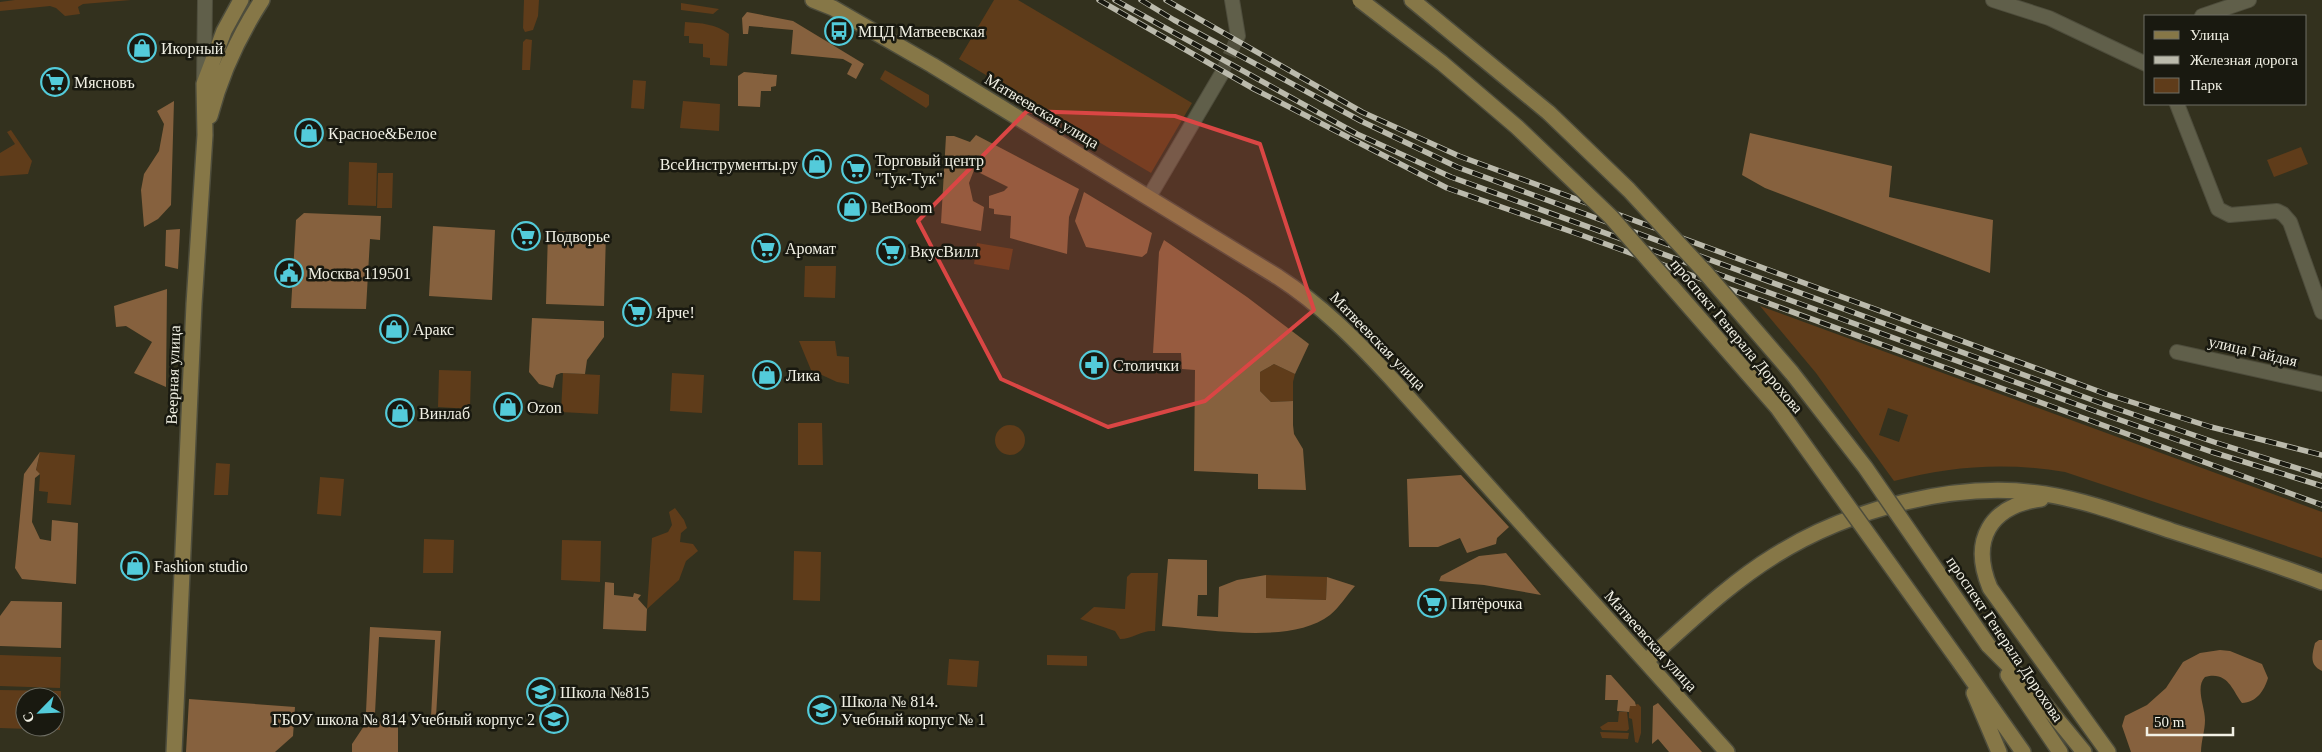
<svg xmlns="http://www.w3.org/2000/svg" width="2322" height="752" font-family="'Times New Roman',serif">
<style>
.green{fill:#5f3c1a;fill-rule:evenodd}
.forest{fill:#86613e}
.lines{fill:none;stroke-linecap:round;stroke-linejoin:round}
.street-tunnel{stroke:#504e3c;stroke-width:14;stroke-dasharray:14 7;stroke-linecap:butt}
.street-casing{stroke:#4e4d3c;stroke-width:16}
.secondary-casing{stroke:#4e4d3c;stroke-width:18}
.street{stroke:#605f4a;stroke-width:14}
.secondary{stroke:#867747;stroke-width:15}
.rail-casing{stroke:#bbbaac;stroke-width:5.5}
.rail{stroke:#191910;stroke-width:4;stroke-dasharray:11;stroke-linecap:butt}
.secondary-bridge-casing{stroke:#4e4d3c;stroke-width:18;stroke-linecap:butt}
.secondary-bridge{stroke:#867747;stroke-width:15}
.marked{fill:#da4644;fill-opacity:0.2;stroke:#da4644;stroke-width:4;stroke-linejoin:round}
.labels{text-anchor:middle;dominant-baseline:central;stroke-width:5;stroke-linejoin:round;paint-order:stroke}
.poi-label{font-size:16px;fill:#f1f0e4;stroke:#191910;text-anchor:start}
.street-label{font-size:16px;fill:#f1f0e4;stroke:#191910}
</style>
<rect width="100%" height="100%" fill="#33311e"/>
<path class="green" d="M15,0H131L83,4L78,7L80,14L65,16L56,8L50,6L0,11V2Z
M524,0H539L538,16L533,30L525,32L523,28Z
M994,0H1018L1192,103L1151,173L959,59Z
M681,3L719,9L713,14L681,10Z
M685,22C701,23 716,24 729,34L727,66L710,65V58L703,57V44L689,43V36H684Z
M526,39L532,40L530,70H522L523,42Z
M885,70L929,95V105L926,108L880,79Z
M633,80L646,81L644,109L631,108Z
M683,101L720,104L719,131L680,128Z
M11,130L32,161L28,174L0,176V153L15,144L7,132Z
M2301,147L2308,164L2274,177L2267,160Z
M349,162L377,163L376,206L348,205Z
M378,173H393L392,208H377Z
M977,243L1013,249L1009,270L974,264Z
M805,266H836L835,298L804,297Z
M1760,306L2322,512V558L2065,472C2006,462 1951,466 1894,481L1816,373ZM1888,408L1908,415L1899,442L1879,435Z
M799,341H835L837,356L849,357V384L837,382L811,370Z
M1274,364L1295,374L1293,382V401L1271,402L1260,391V372Z
M439,370L471,371L470,409L438,407Z
M563,373L600,375L598,414L561,412Z
M672,373L704,375L702,413L670,411Z
M798,423H822L823,465H798Z
M995 440a15 15 0 1 1 30 0a15 15 0 1 1-30 0Z
M40,452L75,455L71,505L47,503L48,492L39,491L40,474L36,471Z
M216,463L230,464L228,495H214Z
M320,477L344,479L341,516L317,514Z
M675,508L684,520L687,528L681,533L680,542L693,544L698,551L686,561L679,580L647,609L652,538L668,532L672,525L669,512Z
M424,539L454,540L453,573H423Z
M562,540L601,541L600,582L561,580Z
M794,551L821,552L820,601L793,600Z
M1131,573H1158L1155,631C1141,630 1133,639 1120,639L1115,631L1080,619L1094,607L1125,609L1127,577Z
M1266,575L1327,577L1326,600L1266,598Z
M0,655L61,657L60,688L0,686Z
M1047,655L1087,656V666L1047,665Z
M949,659L979,661L977,687L947,685Z
M0,690L61,691L60,730L0,728ZM25,697H55V727H25Z
M1638,704L1641,707V733L1638,743L1635,742L1632,719L1629,718V706Z
M1619,712H1627L1629,729L1627,731L1602,730L1600,727L1608,722H1618Z
M1600,732L1629,733L1628,739L1602,738Z"/>
<path class="forest" d="M747,12L793,21L864,64L856,79L847,74L852,64L843,59L791,54L793,30L749,26L748,34H743L742,18Z
M744,72L777,75L776,86L771,87V91H761L760,107L738,106V76Z
M174,101L171,205L158,219L144,227L141,190L144,174L159,151L164,124L157,111Z
M1750,133L1892,166L1889,197L1993,220L1990,273L1765,188L1742,175Z
M976,135L1079,189L1069,217L1067,254L1010,238L1011,216L994,214V209L989,208V196L1004,191L1008,187L974,170L969,183L973,201L984,207L981,231L941,223L946,136H954L970,142Z
M1084,192L1152,233L1147,253L1142,257L1086,247L1075,221Z
M304,213L381,216L380,240L370,239L366,309L291,308L296,220Z
M433,226L495,230L492,300L429,296Z
M180,229L178,269L165,266L166,230Z
M548,231L606,233L604,306L546,304Z
M1164,240L1247,297L1309,344L1295,374L1274,364L1260,372V391L1271,402L1293,401V425L1294,434L1303,449L1306,490L1258,489V474L1194,471L1195,370L1182,369L1181,353H1153L1159,252Z
M167,289L166,387L134,373L152,342L126,326L116,327L114,306Z
M532,318L604,321V337L587,360L585,374L561,373L556,375L553,388L539,384L529,372Z
M40,452L36,470L40,474L35,478L32,522L40,539L51,541L52,520L78,523L76,584L22,579L15,568L24,474Z
M1461,475L1509,527L1497,538L1496,544L1467,553L1460,538L1438,547H1409L1407,479Z
M1506,553L1541,595L1484,585L1439,581L1441,576L1479,556Z
M1168,559L1207,560V595H1198L1197,616L1218,617L1219,587L1237,580L1266,575V598L1326,600L1327,577L1355,586C1347,595 1339,608 1330,615C1291,645 1209,629 1162,626Z
M605,582L614,583V595L633,597L634,593L641,595L638,599L647,609L646,631L603,629Z
M11,601L62,602L61,648L0,646V616Z
M370,627L441,631L436,717H431L435,640L379,637L375,713L366,712Z
M2319,640H2322V671C2309,665 2312,655 2315,643Z
M2220,650L2230,651L2262,664L2268,678C2264,691 2257,702 2242,703C2232,690 2228,671 2205,677C2195,687 2205,707 2205,720C2205,731 2201,741 2201,752H2131L2122,726L2125,716L2147,705L2166,688L2183,662L2200,653Z
M1606,675H1611L1635,702L1636,706H1630L1629,712L1617,711L1618,700H1605Z
M189,699L295,707L293,736L275,752H186Z
M1658,703L1702,752H1669L1658,739L1652,744L1653,706Z
M368,720L398,722V752H352V744Z"/>
<g class="lines">
<path class="street-tunnel" d="M1221,75L1238,36"/>
<defs>
<path id="street" d="M1232,0L1238,36
M1993,0L2049,18L2146,64
M2202,16L2249,0
M204,82L205,0
M2177,104L2218,209L2230,215L2277,211L2283,214L2290,222L2322,312
M1149,197L1221,75
M2177,352L2322,384"/>
<path id="secondary" d="M813,0L833,8L932,65L1278,277C1321,305 1355,339 1390,377L1727,752
M1412,0L1549,113
M210,116C221,74 238,37 262,0
M2041,499C1990,506 1970,540 1990,588L2108,752
M1988,645L2033,690L2084,752
M1646,661C1687,625 1727,585 1774,556C1848,509 1958,480 2045,494C2088,501 2130,517 2172,531C2222,547 2272,563 2322,582
M1961,664L2023,752
M2008,675L2060,752
M1974,693L1999,752
M174,752L194,304L205,135L204,84L224,31L241,0"/>
</defs>
<use href="#street" class="street-casing"/>
<use href="#secondary" class="secondary-casing"/>
<use href="#street" class="street"/>
<use href="#secondary" class="secondary"/>
<defs>
<path id="rail" d="M1099,0L1254,89L1447,188L1581,235L2322,505
M1115,0L1357,134L1451,177L2103,414L2212,452L2322,486
M1141,0L1174,20L1361,121L1457,167L2106,405L2214,442L2322,476
M1166,0L1362,112L1459,156L2106,394L2211,427L2322,455"/>
</defs>
<use href="#rail" class="rail-casing"/>
<use href="#rail" class="rail"/>
<defs>
<path id="secondary-bridge" d="M1360,0L1442,63L1517,127L1611,217L1777,407L1961,664
M1549,113L1629,190L1704,271L1792,373L1865,467L1988,645"/>
</defs>
<use href="#secondary-bridge" class="secondary-bridge-casing"/>
<use href="#secondary-bridge" class="secondary-bridge"/>
</g>
<path class="marked" d="M1027,111L1175,116L1260,144L1314,310L1205,401L1108,427L1001,379L918,221Z"/>
<defs>
<symbol id="bus-ring" viewBox="-11 -11 22 22"><circle r="9.5" fill="#191910" stroke="#53cbda" stroke-width="1.5"/><path d="M-5-6H5V4H4V6H2V4H-2V6H-4V4H-5ZM-3.5-4V0h7V-4ZM-3.5 1.2v1.5H-2V1.2ZM2 1.2v1.5H3.5V1.2Z" fill="#53cbda"/></symbol>
<symbol id="shop-ring" viewBox="-11 -11 22 22"><circle r="9.5" fill="#191910" stroke="#53cbda" stroke-width="1.5"/><path d="M-5-2.5h2.3a2.7 3.5 0 0 1 5.4 0H5L5.5 6h-11ZM-1.5-2.5h3a1.5 2.3 0 0 0-3 0Z" fill="#53cbda"/></symbol>
<symbol id="supermarket-ring" viewBox="-11 -11 22 22"><circle r="9.5" fill="#191910" stroke="#53cbda" stroke-width="1.5"/><path d="M-6-5.5h2.5l.6 2H6L4.5 2H-2.5L-4.4-4H-6ZM-1.5 3.2a1.3 1.3 0 1 0 .1 0ZM3 3.2a1.3 1.3 0 1 0 .1 0Z" fill="#53cbda"/></symbol>
<symbol id="civic-ring" viewBox="-11 -11 22 22"><circle r="9.5" fill="#191910" stroke="#53cbda" stroke-width="1.5"/><path d="M-.6-6.5H3V-4.5H.6V-3L4-1V1h2V6H-6V1h2V-1L-.6-3ZM-1.2 2.5V6h2.4V2.5Z" fill="#53cbda"/></symbol>
<symbol id="pharmacy-ring" viewBox="-11 -11 22 22"><circle r="9.5" fill="#191910" stroke="#53cbda" stroke-width="1.5"/><path d="M-2-6h4v4h4v4h-4v4h-4v-4h-4v-4h4Z" fill="#53cbda"/></symbol>
<symbol id="school-ring" viewBox="-11 -11 22 22"><circle r="9.5" fill="#191910" stroke="#53cbda" stroke-width="1.5"/><path d="M0-5L7-2L0 1L-7-2ZM-4 1L0 2.5L4 1V4Q0 6-4 4Z" fill="#53cbda"/></symbol>
</defs>
<g fill-rule="evenodd">
<use href="#bus-ring" x="823" y="15" width="32" height="32"/>
<use href="#shop-ring" x="126" y="32" width="32" height="32"/>
<use href="#supermarket-ring" x="39" y="66" width="32" height="32"/>
<use href="#shop-ring" x="293" y="117" width="32" height="32"/>
<use href="#shop-ring" x="801" y="148" width="32" height="32"/>
<use href="#supermarket-ring" x="840" y="153" width="32" height="32"/>
<use href="#shop-ring" x="836" y="191" width="32" height="32"/>
<use href="#supermarket-ring" x="510" y="220" width="32" height="32"/>
<use href="#supermarket-ring" x="750" y="232" width="32" height="32"/>
<use href="#supermarket-ring" x="875" y="235" width="32" height="32"/>
<use href="#civic-ring" x="273" y="257" width="32" height="32"/>
<use href="#supermarket-ring" x="621" y="296" width="32" height="32"/>
<use href="#shop-ring" x="378" y="313" width="32" height="32"/>
<use href="#pharmacy-ring" x="1078" y="349" width="32" height="32"/>
<use href="#shop-ring" x="751" y="359" width="32" height="32"/>
<use href="#shop-ring" x="492" y="391" width="32" height="32"/>
<use href="#shop-ring" x="384" y="397" width="32" height="32"/>
<use href="#shop-ring" x="119" y="550" width="32" height="32"/>
<use href="#supermarket-ring" x="1416" y="587" width="32" height="32"/>
<use href="#school-ring" x="525" y="676" width="32" height="32"/>
<use href="#school-ring" x="806" y="694" width="32" height="32"/>
<use href="#school-ring" x="538" y="703" width="32" height="32"/>
</g>
<g class="labels">
<g class="poi-label">
<text x="858" y="31">МЦД Матвеевская</text>
<text x="161" y="48">Икорный</text>
<text x="74" y="82">Мясновъ</text>
<text x="328" y="133">Красное&amp;Белое</text>
<text x="875" y="160">Торговый центр<tspan x="875" dy="18">"Тук-Тук"</tspan></text>
<text x="798" y="164" text-anchor="end">ВсеИнструменты.ру</text>
<text x="871" y="207">BetBoom</text>
<text x="545" y="236">Подворье</text>
<text x="785" y="248">Аромат</text>
<text x="910" y="251">ВкусВилл</text>
<text x="308" y="273">Москва 119501</text>
<text x="656" y="312">Ярче!</text>
<text x="413" y="329">Аракс</text>
<text x="1113" y="365">Столички</text>
<text x="786" y="375">Лика</text>
<text x="527" y="407">Ozon</text>
<text x="419" y="413">Винлаб</text>
<text x="154" y="566">Fashion studio</text>
<text x="1451" y="603">Пятёрочка</text>
<text x="560" y="692">Школа №815</text>
<text x="841" y="701">Школа № 814.<tspan x="841" dy="18">Учебный корпус № 1</tspan></text>
<text x="535" y="719" text-anchor="end">ГБОУ школа № 814 Учебный корпус 2</text>
</g>
<g class="street-label">
<text transform="translate(1042 111) rotate(31)">Матвеевская улица</text>
<text transform="translate(1737 336) rotate(50)">проспект Генерала Дорохова</text>
<text transform="translate(1378 341) rotate(46)">Матвеевская улица</text>
<text transform="translate(2253 351) rotate(13)">улица Гайдая</text>
<text transform="translate(173 375) rotate(-88)">Веерная улица</text>
<text transform="translate(2005 639) rotate(56)">проспект Генерала Дорохова</text>
<text transform="translate(1651 641) rotate(48)">Матвеевская улица</text>
</g>
</g>
<rect x="2144" y="15" width="162" height="90" fill="#191910" stroke="#6f6f65"/>
<rect x="2154" y="31" width="25" height="8" fill="#867747" stroke="#6f6f65"/>
<text x="2190" y="40" font-size="15" fill="#f1f0e4">Улица</text>
<rect x="2154" y="56" width="25" height="8" fill="#bbbaac" stroke="#6f6f65"/>
<text x="2190" y="65" font-size="15" fill="#f1f0e4">Железная дорога</text>
<rect x="2154" y="78" width="25" height="15" fill="#5f3c1a" stroke="#6f6f65"/>
<text x="2190" y="90" font-size="15" fill="#f1f0e4">Парк</text>
<g transform="translate(40 712) rotate(246)"><circle r="24" fill="#191910" stroke="#6f6f65"/>
<path d="M0-4L9 19L0 12L-9 19Z" fill="#53cbda"/>
<text y="-8" font-size="14" font-weight="bold" text-anchor="middle" fill="#f1f0e4">С</text>
</g>
<path d="M2147 727v8h86v-8" fill="none" stroke="#f1f0e4" stroke-width="2.5"/>
<text x="2154" y="727" font-size="15" fill="#f1f0e4" stroke="#191910" stroke-width="4" paint-order="stroke">50 m</text>
</svg>
